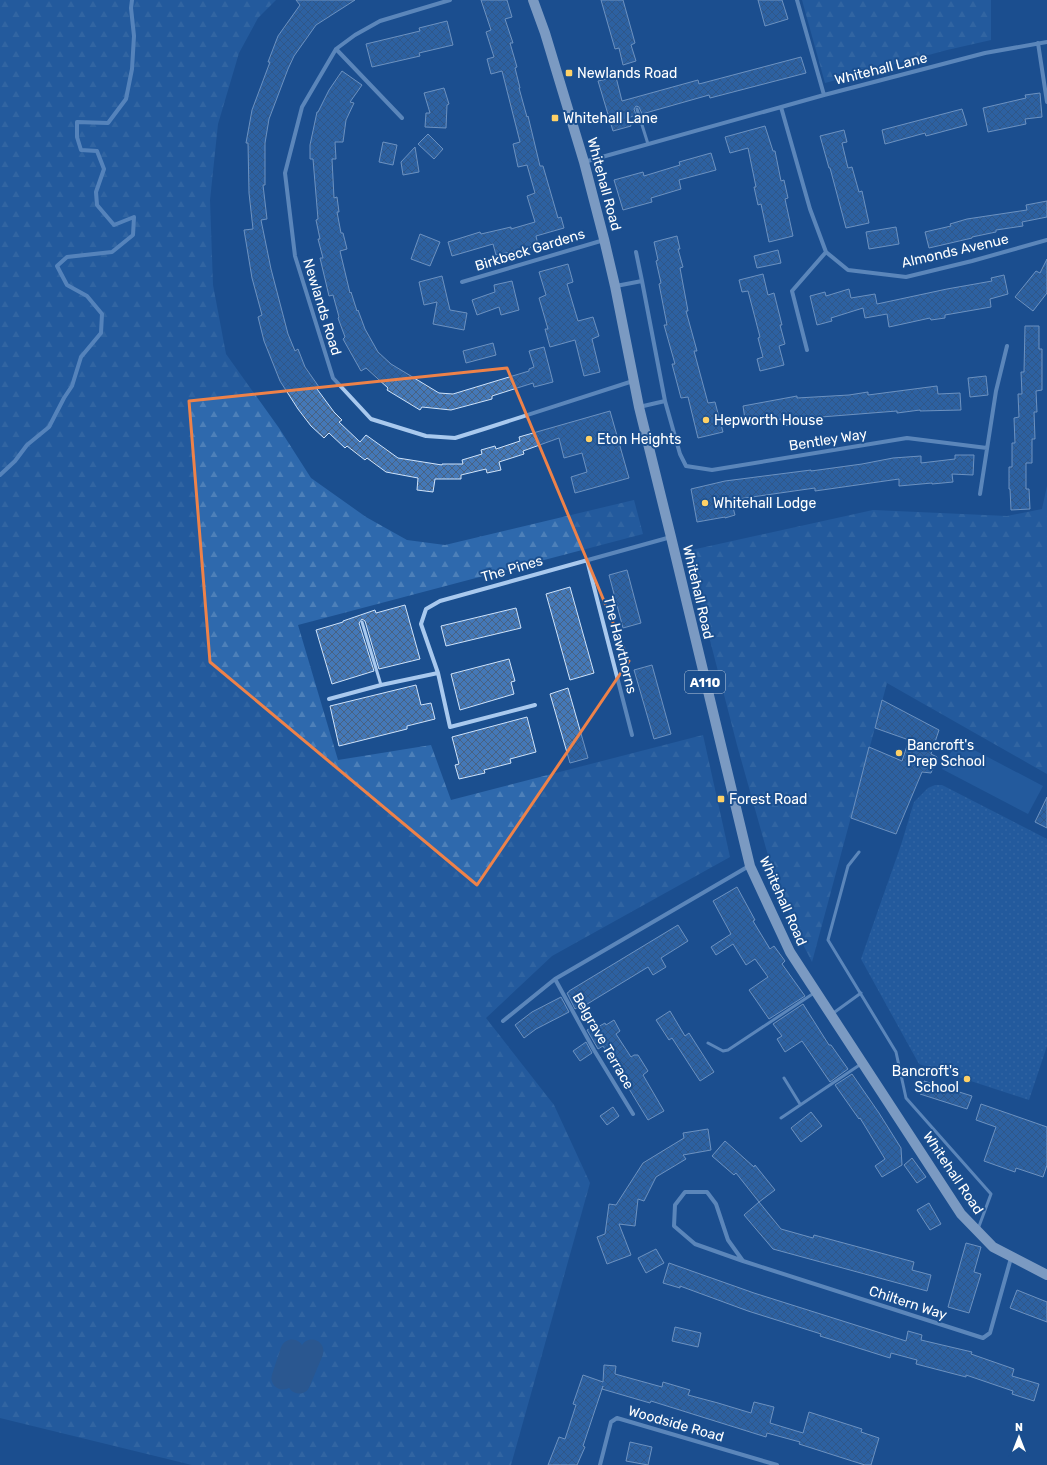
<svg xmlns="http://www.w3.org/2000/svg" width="1047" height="1465" font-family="Rubik,sans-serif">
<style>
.grass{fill:url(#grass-dots)}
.forest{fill:url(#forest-firs)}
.park{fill:#2e69ad}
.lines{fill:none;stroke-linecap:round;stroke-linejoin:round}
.stream{stroke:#9cc4f0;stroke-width:4}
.river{stroke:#3c6290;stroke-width:23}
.building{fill:url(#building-cross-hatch);stroke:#cfe3fa}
.lane{stroke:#a9c9ee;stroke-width:3}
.street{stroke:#a9c9ee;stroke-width:4}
.primary{stroke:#f0f6ff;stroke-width:10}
.marked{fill:none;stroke:#ee8249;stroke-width:3;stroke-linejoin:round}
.poi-dot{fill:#ffd166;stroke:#1b4f8f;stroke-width:1.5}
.labels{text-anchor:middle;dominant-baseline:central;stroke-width:4;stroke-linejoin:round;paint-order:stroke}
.shield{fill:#1b4f8f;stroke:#bbcadd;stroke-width:1}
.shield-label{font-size:13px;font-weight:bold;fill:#fff}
.street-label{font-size:14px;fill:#fff;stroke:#1b4f8f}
.poi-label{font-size:14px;fill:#fff;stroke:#1b4f8f;text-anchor:start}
</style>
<defs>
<pattern id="grass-dots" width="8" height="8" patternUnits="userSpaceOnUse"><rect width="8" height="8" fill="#2e69ad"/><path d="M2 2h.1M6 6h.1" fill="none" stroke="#4d80b9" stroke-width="1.8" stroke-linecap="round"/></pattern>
<pattern id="forest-firs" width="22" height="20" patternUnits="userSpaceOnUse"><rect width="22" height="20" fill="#2e69ad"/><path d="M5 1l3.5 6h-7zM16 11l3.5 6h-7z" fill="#4d80b9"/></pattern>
<pattern id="building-cross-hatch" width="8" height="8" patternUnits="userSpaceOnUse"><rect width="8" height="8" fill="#4478b7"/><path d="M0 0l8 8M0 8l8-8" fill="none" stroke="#486282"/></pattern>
</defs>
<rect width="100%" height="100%" fill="#1b4f8f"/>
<path class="grass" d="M935,785H942L1047,839V1046L1029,1100L919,1064L861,959L901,845L914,802L928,788Z"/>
<path class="forest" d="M0,0H276L258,18L239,53L218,124L210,200L213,285L226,354L279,428L311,478L366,517L407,540L445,545L634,500L643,534L298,625L338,760L431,745L451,800L703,735L730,857L552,956L486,1018L554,1105L590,1183L511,1465H192L0,1418Z
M802,0H991V40L947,50L825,83Z
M1047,486V774L887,683L812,962L793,925L771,866L737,745L687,551L873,510L1007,516L1042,509Z"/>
<path class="park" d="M957,741L1043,786L1028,814L942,769Z"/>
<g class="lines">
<path class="stream" d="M0,475L15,461L27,445L49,427L64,398L72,386L81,357L101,333L102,314L87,296L67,285L57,266L67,257L112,252L133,235L134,217L114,225L97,205L96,192L104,169L97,151L81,150L77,137V122L108,123L126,99L132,69L134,36L131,8L132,0"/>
<path class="river" d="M283,1378L292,1351
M299,1382L312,1351"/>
</g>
<path class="building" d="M296,0H355L316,25L294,56L288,69L269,119L265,143V185H263L267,219L261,220L271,269L288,334L295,351L298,349L305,367L319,387L317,389L334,412L342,420L339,422L360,442L366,435L398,458L442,465V464H463L462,460L482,454L481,450L495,446L496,449L520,441L519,437L610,411L629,478L575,493L571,477L587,472L582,453L564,458L559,438L523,451L524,454L499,462L501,470L487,473L486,469L461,475V479H435L433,492L417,490L418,478L386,472L367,458L365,460L347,446L345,448L329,433L324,438L311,426L298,409L280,381L264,341L258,317L262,315L252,278L244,230L253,229L249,193L248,143H246L252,110L270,62H268L278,36L300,5Z
M481,0H507L512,17L505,19L513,43H510L517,67L515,68L520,88H519L527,117L528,116L540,166H543L558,218L561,217L564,228L536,236L538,245L525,249L496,255L493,244L452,256L448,242L480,232L481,234L511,227V229L535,222L527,196L535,193L527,165L518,167L513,144L520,142L502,71L491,74L487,59L494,57L486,32L491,30Z
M601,0H623L635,43L631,45L636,61L623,65L619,48L615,49Z
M758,0H782L788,19L765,26Z
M447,21L453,45L419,53L420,56L372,67L366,44L420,31L419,28Z
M801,57L806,73L710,98L709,95L642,114L639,107L636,106L634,109L636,115L628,118L631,126L613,131L598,81L616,77L622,101L698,80L699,84Z
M342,71L362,85L350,102L354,103L346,120L343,142H335L336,159H332L334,198L337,197L339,212H337L341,233H343L347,249L340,251L350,293L351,292L357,311L358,310L365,329L378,352L391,364L439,393L453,394L529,371V369L534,367L529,351L544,347L553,382L534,387L533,383L492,396V399L451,410L422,407L420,410L387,390L388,388L366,368L361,371L343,339L345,337L338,318L339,317L333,295L329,296L320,258H323L318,239H320L316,220L318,219L313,159H310V145L317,112H318L329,90Z
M444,88L449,104L447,105L446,128L425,127L426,113H430L424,93Z
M1040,93L1042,117L1025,119L1026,124L988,132L983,108L1026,98L1025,95Z
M962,109L967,125L926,136L925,133L885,144L882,130Z
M765,126L773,151H775L781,181L784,180L788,198L785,199L793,236L769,242L761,204L758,205L754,187H756L748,148L730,153L725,137Z
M844,130L847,142L842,143L848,168L852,167L859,192L862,191L869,223L846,228L830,168H829L820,136Z
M428,134L443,149L434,159L418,144Z
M383,142L397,145L393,165L379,162Z
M415,147L419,172L403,175L401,162Z
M711,153L716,170L679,180L681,189L651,198L652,202L623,210L614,180L643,172L644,176L680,165L679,162Z
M1047,201V217L1022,222L1023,226L996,230V232L972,237V238L929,248L925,232L951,226L950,224L967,219L1027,210L1026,205Z
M896,227L899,244L869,249L866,232Z
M420,234L440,242L430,266L411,259Z
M677,236L680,249H678L683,267L680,268L688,311H686L697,351H694L708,403L715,402L723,432L698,438L688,397L681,398L672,364H675L664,325H667L659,284L661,283L656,261L658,260L654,242Z
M778,250L781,263L757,268L754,256Z
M1047,259V293L1033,311L1015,297L1036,271L1040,273Z
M568,264L573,282L567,284L578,321L593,317L599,336L592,339L600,372L584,376L575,340L550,347L545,329H548L539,298L546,295L539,272Z
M763,274L768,295L774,293L782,325H780L785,344L779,346L784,365L760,371L757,359L763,357L758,338L760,337L748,291L742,292L739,280Z
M1004,275L1008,294L990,299L991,307L945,315V318L931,320L930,318L889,327L887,314L865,318L863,308L831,318L832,321L817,325L810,296L825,292L826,296L849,289L851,298L875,294L877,304L947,289L992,281L991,278Z
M442,276L450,310L467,313L464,330L433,324L437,302L424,305L419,282Z
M512,281L519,310L501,315L499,307L477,315L472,300L495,292L494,285Z
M1025,326H1039V349H1042V390L1036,391L1037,412H1034L1035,439H1032V463H1026V489H1029L1030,509L1011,510L1010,489H1009V467H1012V443H1015L1014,418L1019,417L1018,394H1022L1021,372H1024Z
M493,343L496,355L466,363L463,351Z
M986,376L988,395L970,397L968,378Z
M937,386L938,394L960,393L961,410L920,411V410L897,413V411L821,417L822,419L801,421V423L782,426L781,419L746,426L743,406L797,396V398L849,395L868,392V395Z
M955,455H974L973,475L952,474L953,482L932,484V483L899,486V479L815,491V488L731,500L735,515L725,518V517L697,522L691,489L725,481L811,470V471L862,464L893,458L921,456V463L955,459Z
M627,570L641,623L623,628L609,575Z
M570,587L594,673L570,680L546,594Z
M405,605L420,659L379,669L365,621L362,619L359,623L374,671L332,684L316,630L343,622V621L375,610L376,613Z
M516,608L521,628L446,646L441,626Z
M509,659L515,681L511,682L514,694L460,710L451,674Z
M652,665L671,734L654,739L634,670Z
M416,685L421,705L431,703L435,719L407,726V729L339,746L330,706Z
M568,688L588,758L570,763L550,694Z
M882,700L939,730L931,754L937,757L931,773L922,772L896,834L851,818L869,747L902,761L909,740L875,728Z
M527,717L536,752L510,759L511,763L484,770L485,773L459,779L455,765L459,764L452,737Z
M1047,797V828L1035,822Z
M737,887L755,920L753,921L770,949L774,946L785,961L782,964L805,996L769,1019L749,990L768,977L755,959L746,965L733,944L716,955L711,947L731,934L713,901Z
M678,925L688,941L661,958L666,967L653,975L648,967L579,1009L578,1007L575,1009L567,993L569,992V991Z
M561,997L569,1012L536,1029L524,1038L515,1025L532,1012Z
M803,1004L829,1045H831L848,1069L830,1082L802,1041L785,1052L777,1039L782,1036L773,1024Z
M670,1011L685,1036L689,1033L714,1072L700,1081L672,1038L669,1040L656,1020Z
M614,1020L620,1031L616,1034L631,1057L634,1055H638L648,1071L643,1075L664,1111L648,1120L603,1046L598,1049L587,1030L595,1026L596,1028L605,1023L606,1025Z
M586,1042L592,1053L580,1061L573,1051Z
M852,1074L879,1113L901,1148L902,1165L882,1177L875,1166L885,1159L860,1118L859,1119L835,1085Z
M924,1081L972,1096L967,1109L920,1094Z
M981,1104L1047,1127V1165L1043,1177L1016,1168L1015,1172L984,1161L996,1127L976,1120Z
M613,1107L619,1116L607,1125L600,1116Z
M811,1112L822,1126L801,1142L791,1128Z
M708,1129L711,1150L683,1155L686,1159L656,1177L644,1201L638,1199L635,1226L619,1224L631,1255L607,1264L597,1237L605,1234L609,1204L616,1205L643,1163L684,1138L683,1133Z
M725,1141L754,1167L755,1165L775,1190L759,1202L736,1173L734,1175L712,1156Z
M912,1158L926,1177L917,1183L904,1165Z
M759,1202L781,1229L813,1238L814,1235L914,1262L912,1270L931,1275L927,1291L773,1249L744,1215Z
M929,1203L941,1224L930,1230L917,1210Z
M966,1243L981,1247L974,1272L981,1274L969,1313L948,1307Z
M656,1249L664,1263L646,1273L638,1258Z
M669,1263L754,1293L906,1341L908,1331L922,1335L921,1340L972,1352L971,1354L1014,1369L1012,1376L1039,1384L1034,1401L1012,1394L1013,1391L966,1375V1377L916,1364L917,1360L891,1353L890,1358L820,1336L821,1334L748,1311L680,1286V1288L663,1283Z
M1017,1290L1047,1302V1322L1010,1308Z
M675,1327L701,1333L698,1347L672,1341Z
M604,1365L616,1366L615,1374L662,1387L663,1382L690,1390L688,1395L718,1403L751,1413L754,1402L774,1407L770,1423L803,1433L809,1412L862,1429L861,1432L879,1438L871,1465H865L849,1460L799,1444L800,1442L767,1433L766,1437L651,1401L650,1403L602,1389L603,1386L583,1446L585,1447L577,1465H548L559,1437L565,1439L576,1405L573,1404L583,1375L603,1382Z
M630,1442L652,1447L648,1465L626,1461Z"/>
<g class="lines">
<path class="lane" d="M637,109L648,144
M362,622L381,685
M859,852L848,866L828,940L896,1052L906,1098L991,1194L978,1229
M832,1014L861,993
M708,1043L723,1051L728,1050L814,993
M784,1078L800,1104
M781,1118L861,1064"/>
<path class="street" d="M450,0L380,21L355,35L336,49L302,107L285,173L295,256L333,378L371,419L426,436L455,438L484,429L633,381
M797,0L824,95
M1038,43L1047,102
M336,49L402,118
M781,107L810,209L826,252L792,291L807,350
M584,162L824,95L985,53L1047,42
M636,252L642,281
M826,252L848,270L906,277L972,261L1047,240
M462,282L604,240
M616,286L642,281L665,401
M639,407L665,401L680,454L686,466L712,470L907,438L987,448
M980,494L996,391L1007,346
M587,560L632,735
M329,699L381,685L438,673
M535,705L450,727L438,673L421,624L426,609L440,601L671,537
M555,979L594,1050L633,1114
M503,1021L555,979L749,866
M743,1261L728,1240L716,1204L707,1192H685L675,1205L674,1226L695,1244L743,1261L983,1338L990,1333L1011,1258
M600,1465L611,1422L617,1418L777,1465"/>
<path class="primary" d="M533,0L545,33L584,162L604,239L615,286L639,407L671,537L750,866L790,952L961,1214L993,1247L1047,1275"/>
</g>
<path d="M0 0H1047V1465H0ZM507,368L629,661L477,885L210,662L189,401Z" fill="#1b4f8f" fill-opacity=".55" fill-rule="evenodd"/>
<path class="marked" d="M507,368L629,661L477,885L210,662L189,401Z"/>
<g class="poi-dot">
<rect x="565" y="69" width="8" height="8" rx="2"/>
<rect x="551" y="114" width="8" height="8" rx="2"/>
<circle cx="706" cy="420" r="4"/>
<circle cx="589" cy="439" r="4"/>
<circle cx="705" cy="503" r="4"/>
<circle cx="899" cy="753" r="4"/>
<rect x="717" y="795" width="8" height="8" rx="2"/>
<circle cx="967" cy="1079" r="4"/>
</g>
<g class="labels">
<rect class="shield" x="685" y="671" width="40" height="22" rx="3"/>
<g class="shield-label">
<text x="705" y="682">A110</text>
</g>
<g class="street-label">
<text transform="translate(881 69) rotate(-14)">Whitehall Lane</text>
<text transform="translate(604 184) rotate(75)">Whitehall Road</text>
<text transform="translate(530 250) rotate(-17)">Birkbeck Gardens</text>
<text transform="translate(955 251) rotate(-13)">Almonds Avenue</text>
<text transform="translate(322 307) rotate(73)">Newlands Road</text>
<text transform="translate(828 440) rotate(-9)">Bentley Way</text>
<text transform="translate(512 569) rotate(-16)">The Pines</text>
<text transform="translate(698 592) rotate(77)">Whitehall Road</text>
<text transform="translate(620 645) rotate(76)">The Hawthorns</text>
<text transform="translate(783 901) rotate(66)">Whitehall Road</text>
<text transform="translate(603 1041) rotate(60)">Belgrave Terrace</text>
<text transform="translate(953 1173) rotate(56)">Whitehall Road</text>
<text transform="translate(908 1303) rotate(18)">Chiltern Way</text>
<text transform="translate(676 1424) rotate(16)">Woodside Road</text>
</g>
<g class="poi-label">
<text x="577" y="73">Newlands Road</text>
<text x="563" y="118">Whitehall Lane</text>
<text x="714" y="420">Hepworth House</text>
<text x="597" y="439">Eton Heights</text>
<text x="713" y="503">Whitehall Lodge</text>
<text x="907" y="745">Bancroft's<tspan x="907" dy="16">Prep School</tspan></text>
<text x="729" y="799">Forest Road</text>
<text x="959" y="1071" text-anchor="end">Bancroft's<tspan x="959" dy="16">School</tspan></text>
</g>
</g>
<g transform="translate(1019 1437)" stroke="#1b4f8f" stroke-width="3" paint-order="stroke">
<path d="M0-3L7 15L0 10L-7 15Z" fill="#ffffff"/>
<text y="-6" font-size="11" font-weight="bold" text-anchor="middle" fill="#ffffff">N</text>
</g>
</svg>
